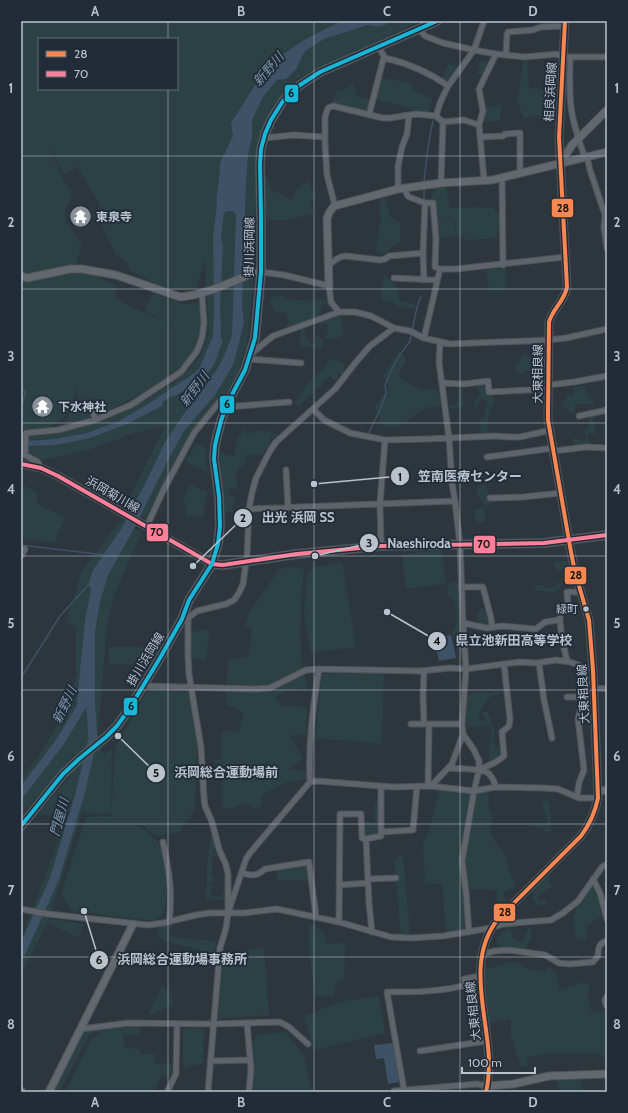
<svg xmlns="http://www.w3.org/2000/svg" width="628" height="1113" font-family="Cabin,'Noto Sans JP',sans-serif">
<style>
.green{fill:#2b4143;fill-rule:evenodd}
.water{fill:#3d5167}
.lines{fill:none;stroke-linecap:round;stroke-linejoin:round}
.stream{stroke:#3d5167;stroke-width:1.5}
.river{stroke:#3d5167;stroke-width:9}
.street-casing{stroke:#4d5257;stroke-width:7}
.secondary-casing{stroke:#4d5257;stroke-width:9}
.primary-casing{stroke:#4c5259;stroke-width:10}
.street{stroke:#5e646a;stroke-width:5}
.secondary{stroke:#63686e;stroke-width:7}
.primary{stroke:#60666c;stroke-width:8}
.bus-1-casing{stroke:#212c38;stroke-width:7}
.bus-2-casing{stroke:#212c38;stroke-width:7}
.bus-3-casing{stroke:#212c38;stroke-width:7}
.bus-1{stroke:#f88751;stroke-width:4}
.bus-2{stroke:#ff8098;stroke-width:4}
.bus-3{stroke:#1ab6d8;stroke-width:4}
.grid{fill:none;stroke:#bac2cc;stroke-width:1;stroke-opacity:0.55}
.bus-dot{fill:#bac2cc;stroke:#212c38;stroke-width:1.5}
.labels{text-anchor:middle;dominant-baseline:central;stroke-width:3.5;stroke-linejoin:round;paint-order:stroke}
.bus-label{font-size:11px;fill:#bac2cc;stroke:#212c38;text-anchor:end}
.street-label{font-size:12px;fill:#bac2cc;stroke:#212c38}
.poi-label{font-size:12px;font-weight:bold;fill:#bac2cc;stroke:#212c38;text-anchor:start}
.water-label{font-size:13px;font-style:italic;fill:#7b95ad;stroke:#212c38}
.leader{fill:none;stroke:#bac2cc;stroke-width:1.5}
.callout-dot{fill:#bac2cc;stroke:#212c38;stroke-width:1.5}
.mark-label{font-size:12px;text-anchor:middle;font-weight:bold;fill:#111}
.callout-label{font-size:13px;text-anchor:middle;font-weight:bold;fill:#bac2cc;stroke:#212c38;stroke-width:3.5;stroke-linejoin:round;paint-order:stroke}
.line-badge{stroke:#212c38;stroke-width:1.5}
.pale-badge-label{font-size:11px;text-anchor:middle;font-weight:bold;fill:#111}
.neatline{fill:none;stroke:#bac2cc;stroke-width:1.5}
.grid-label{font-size:13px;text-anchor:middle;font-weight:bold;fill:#bac2cc}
</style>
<rect width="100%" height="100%" fill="#2e363d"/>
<path class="green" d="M21,21H421L296,79L271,114L257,153L253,287L247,341L238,374L226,394L223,397L198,426L190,438L146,518L125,507L165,426L134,433L89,450L44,460L21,453V435L28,436L57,434L97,422L109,418L145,401L179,379L200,357L209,332L205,259L196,289L176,290L156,284L131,271L125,261L116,255L100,221V205L76,165L77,167L64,174L49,147L65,183L72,191L71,199L65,211L67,223L82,245L75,266L117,286L116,298L136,309L169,323L144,310L152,293L184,304L201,302L202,328L194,350L184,364L176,372L169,373L171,376C137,397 105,415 65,424L77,397L76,390L73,384L75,392L73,405L60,421L47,429H21ZM39,39H177V89H39Z
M524,59L527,60L529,89L539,87V90L557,89L556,101H542V115L524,118L517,102Z
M480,60L489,62L483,75L477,74V72L479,71V67Z
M449,62L459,68L448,84L442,79Z
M380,77L412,83L413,90L432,99L429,113L411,112L410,108L374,99Z
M353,84L357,96L372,100L369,112L332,104L336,91L346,89Z
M501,105L500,121L483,122L485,108Z
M265,174L273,191L282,194L291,200C295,192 299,185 308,181L317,198L310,203L314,213C303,216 281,223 270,219C258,214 263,184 265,174Z
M437,188H446L450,208L476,207L494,208L495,211L499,213L500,222L497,238L467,240L462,238L456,232V223L453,219H445L441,217L442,219L452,220L455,224L456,232L460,236L437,238L434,205L436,204L434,200H431L433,192Z
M384,197L391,218L401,223L400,228V243L391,247L385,253L380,254L376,251L381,216L379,206L380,200Z
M506,268V290L490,292L485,270Z
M385,275L395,284L400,301L416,305L415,309L398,307L390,301L384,302C378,294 382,284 385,275Z
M282,294L286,299L306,301L320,298L327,301L328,303L321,306L320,318L291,327L287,326L288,320L286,313L276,312L270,304L269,299L280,295Z
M337,315L342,316L343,335C336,339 331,341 323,337L328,335L327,324L319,325L320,321Z
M304,326C305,333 305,340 312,344L316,341L315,337L319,336L322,339L323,348L302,346L300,345L299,340L301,339L300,330L301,327Z
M399,351L405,357V363L399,374L403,381L422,390L436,389L441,399L439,407H427L409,419L403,425L397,427H387L380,422L379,413L375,411V407L385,393L389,384L383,375Z
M526,354L528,356L534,361L535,372L525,371L522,374H516V362L520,361L522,355Z
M332,359L338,361L344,364V369L345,372L342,375L338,372L337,373L338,380L337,382L330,376L298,407L295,403C300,393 306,385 314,377C319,372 327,367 329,360Z
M485,383L488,387V393L493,397L495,403C488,411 488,423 488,432L485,434L480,433L481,419L485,417V409L487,408L486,401L483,399L480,401L476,408L474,401L476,400L480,395L477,388V384Z
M583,386L591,399L594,401L593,404H575V412L569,413L568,407H564L563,401L566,400V395H574L573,387Z
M458,389L463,390L464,405L462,407L450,409V406L455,405L458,402Z
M589,415L593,416C593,421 596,427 596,432L594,434H588L590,445L574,446L573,438H575C578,441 581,441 585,440L586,438L584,431L585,429L589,427Z
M244,429L248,434C261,429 265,429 277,435L274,439L270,437V445L262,455C257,454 253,456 247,455L243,468L238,467L235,477L237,481V490L230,489L229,496L235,497V503L232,505L233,512H225L219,454L224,452L225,454L234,456L237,440Z
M196,443L206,448L207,472L185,462Z
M21,484L38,493L36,503L65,517L55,543L21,539Z
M190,484L207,492L203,517L186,516V503L182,501Z
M486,484C487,487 487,490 488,493C490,498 492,499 492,505H485C480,496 475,499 477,486Z
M485,508V522L476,523L474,510Z
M120,520L142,532L115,593L107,626L98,734L103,755L112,749L111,814L82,813L48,922L21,975V937L25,929L61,833L64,816L37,815L82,761L74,754L21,815V778L37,758L69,706L76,674V627L66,621L82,571Z
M442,550L446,584L406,589L402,554Z
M569,560L570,569L555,571V562Z
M342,562L356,647L311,653L304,617L307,572L313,568Z
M286,567L304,568C301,599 299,631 302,662C303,672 306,681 308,690C296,687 285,692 275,697L282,706H301L307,709L306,734L290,736L303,759L289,769L306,771L309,779L287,782L261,795L262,804L256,811L252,806L246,803L231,809L222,807V783L224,773L222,768H215L214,760L221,759L222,732L239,731L244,714L237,709L226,705L228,659L247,657L249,655L252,628L244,627L250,611L274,577L277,570Z
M452,582H457L459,587L462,640L461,644H456L452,631L455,629L457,618L454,600C449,597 448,594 447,589L449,585Z
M556,582L561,583L562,585L559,589L556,590L555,593L553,594L546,591H534L533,589L536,588V586L543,585L544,588L555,587Z
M481,609L486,611L488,623L486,625L481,624C478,619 475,612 481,609Z
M210,629L206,659H192L191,632Z
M159,646L153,666L109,664V647Z
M384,670L382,744L315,738L322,674Z
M149,688L188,693L198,733L195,809L179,832L157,836L141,825H137L149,833L159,844L166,864L169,890L163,914L154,921L72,911L61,894L86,818C95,815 103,815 111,817L115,748Z
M483,691L487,693L505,691L506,693C502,694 495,694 492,696C486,699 479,712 478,719L482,721L486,720L483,715V712L487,711C495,724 493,733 495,747L499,748L500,758L491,764C490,760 489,756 489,751C488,743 495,735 490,726L468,727L465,725V715L468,708L466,705C466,693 472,692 483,691Z
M440,787L474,792L491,787C487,799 487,805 493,816C491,821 490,825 490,831C492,840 499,844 503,852C507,858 507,864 509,870C511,875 514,882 516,887L503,892L507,903L504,909L498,908L497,890L475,889L465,890L470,930L446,932L442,883L425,884L423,843L429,832Z
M544,801H548L550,804V814L551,833L545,832L543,828L529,826L527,824L528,823L533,825L546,824L547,822V816C542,813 543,808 543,802Z
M379,803L380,833L375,836H363L362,821L370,822L375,823L374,805Z
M211,835H212L214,842V850L215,853H218V856L213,857L212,861V877L215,879V881L211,884V886L214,887L211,890V894L214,896L221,897L224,891C228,903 215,900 208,899L206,900L207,864Z
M403,854L410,936L401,935L394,860Z
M308,864L310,881L277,880L276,870Z
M550,872L549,884L556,885L548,889L538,896L540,902L545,900L547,903L538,907L532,897L534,894L531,890Z
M592,887L599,895L601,917L586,926L587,940L577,939L575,934V928L573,919L577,905Z
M50,919L84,924L78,938L48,923Z
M309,922L323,932L327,944L342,942L345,945L344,979L335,984L334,996L315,997C311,972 308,947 309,922Z
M170,924L173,925L168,931V934C181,941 202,938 216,942L215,953H209L165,941L157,936C157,927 162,926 170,924Z
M510,927C513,937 512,941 524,941V935L529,928H531V938L525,951L504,948L497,945V938Z
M264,947L269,1015L218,1019L223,954Z
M484,959L487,969L509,962L518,963L529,969L546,972L548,967L556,971L558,978L557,979L560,990L580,983H588L590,988L587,998L592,1012L607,1010V1056L591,1053H553L528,1057L526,1055L529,1065L521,1067L511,1036V1020H501L490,1023C482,1003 482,980 484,959Z
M163,984L165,990L170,989L173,1005L147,1016Z
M379,996L385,1033L314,1050L304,1016L340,1002Z
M139,1026L140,1027V1034L123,1035L124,1047L140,1049V1054H155V1063L172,1064L170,1079L162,1075L153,1092H65L92,1038L99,1035L100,1032L93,1033L89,1036L59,1092H53L84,1031L112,1027Z
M183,1028L204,1029L203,1063L183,1069Z
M285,1032L304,1055L312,1092H249L250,1060L256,1035Z
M581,1078L583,1092H559L556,1079Z"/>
<path class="water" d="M343,21H380L324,39L305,51L296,69L286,79L277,80L263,97L252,120V137L248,155L246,181L242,305L244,322L239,343L233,365L215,395L184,431L167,462L135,527L108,575L100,602L95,631V708L78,705L77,701L85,620L91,590L89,582L93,570L121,529L144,486L165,442L189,406L196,400L219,366L225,354L232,335L236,215L233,211H228L224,213L221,238L223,245L220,305L221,336L207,366L195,377L162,403V406L127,424L90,438L56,445L27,446V441L55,439L87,433L117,422L148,404L198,371L213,336L214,304L213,238L217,204L216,201L220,170V163L233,136L231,123L262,74L283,54L304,40L333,25Z
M451,635L456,658L439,661L434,639Z
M394,1043L399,1082L388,1084L384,1058L376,1059L374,1045Z"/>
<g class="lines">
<path class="stream" d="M424,183C426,162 428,142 433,121
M424,199V187
M21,386L25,392L21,412
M368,434L380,410L383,402L386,393L385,385L391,371L399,356L410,341L417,307L421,296
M21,545L105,555
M21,678L60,616L90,583"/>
<path class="river" d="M371,21L379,22L383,21
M173,392C185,385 203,375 210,362C214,355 215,347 218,341
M21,793L60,742L84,702L86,694
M21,953L54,880L80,794L93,738L90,695"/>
<defs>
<path id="street" d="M419,29L425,36L443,43L474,50L484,21
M378,46L385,58C407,63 430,73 448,86
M506,55L507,34L508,32L533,30L541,27L565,26
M570,57C570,74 569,91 571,107C573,124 579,141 585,158
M369,115L384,56
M436,116L443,122L464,120L479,125
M480,137L503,136L505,134L520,133V173
M264,138L294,135L325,137
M587,157L590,170L605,215L604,227L607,249
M502,177L503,265
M484,180L479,125L483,111L479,89L496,54
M441,183L443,122
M405,188L407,195L409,197L425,203H433L436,239L435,267L440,269
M398,189V166L402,147L407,134L409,115L417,114L436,116L440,103L448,86L474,50L496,54L525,57L557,54L563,57H607
M335,206L327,175L325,143V117L328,108L333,106L383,118H390L409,115
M329,265C335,260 339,256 346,256L380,260L385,259L389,256L423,253
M261,272L284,275L329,286L331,302L339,312
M394,278L437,280
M424,280L423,253L425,203
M424,338L440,269H456L565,257
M440,342L439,362L449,438L452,483L455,501L460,545L463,623L466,669L462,724L463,734L474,750L479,761V770L474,791L462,861L466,892L469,932
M251,354L273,336L339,312H355L371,316L394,328L410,331L424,338L450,344L548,340L566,338L607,329
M249,359L301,363
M442,383L464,384L488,381L489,392L548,389
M548,385L574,382L607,376
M226,407L289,402
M313,409L324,420L350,433L385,440
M93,411L95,420
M579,416L607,410
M554,451L586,447L607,448
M487,457L554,448
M41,468L38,462L25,455L26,433L58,430L95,420L131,405L181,372L197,351L202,338L204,323L202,294
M286,470L288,507
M490,498L523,497L561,493
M249,509L455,501
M147,526L163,491L194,433L221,400L230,396
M381,546L380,503L385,440L427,439L495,436L510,437H520L551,430
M21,548L25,549L21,556
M461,587H483L491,618L492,627
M188,618V656L189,674L201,747L204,798L205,806L212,822L219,849L226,865L228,874V909
M182,619L188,618L197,611L226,604L234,600L239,593L243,584L247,556L249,509L252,493L256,478L270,451L276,442L286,433L335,389L356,362L370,346L394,328
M463,623L487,628L502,626L536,629L545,622L559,620
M567,661C563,645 559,628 560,611L562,609L568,607L567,592H581
M539,663L544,700L552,738
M424,671L423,696L424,724
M143,686L258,689L270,688L306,670L319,669L420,671L450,668L466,669L519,662L537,663L556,660L570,662L593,670
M594,688L607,689
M567,697H584
M411,724H462
M448,768C458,769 481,768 488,773C493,777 494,782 496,787
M479,770L496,762L504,756L502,732L509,726L510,719L504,664
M310,782C308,744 313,707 319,669
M428,786L429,724
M431,786L452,764L463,734
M577,797L579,783L584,770L578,719L584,697L593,680
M381,832L413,830L417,786
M163,842C169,871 173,892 169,922
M242,873C252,876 258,876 265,869L309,862L316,917
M368,879L396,878
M593,879L600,893L607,919
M339,885L368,883
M21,909L48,914L148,925L163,923L196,915L209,913H244L277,909L339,922L391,937L411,938L443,936L491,928L503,924L551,920L563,913L578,901L602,867L607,864
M339,922L340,814H361L362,838L366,839
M372,932L369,903L366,839L381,836V786
M482,954L495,951L509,950L545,955L559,963L570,964L593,962L598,956C598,948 599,943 607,941
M466,985L476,1010L484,1024
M606,1005L605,1000L607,996
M247,1023L251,1069L249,1092
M81,1029L128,1023L214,1024L280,1022L289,1027L308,1044
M420,1051L487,1041
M210,1061L250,1060
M404,1090L387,992C413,992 441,992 466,985L464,979L480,976
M394,1091L477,1084L487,1086
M167,1092L176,1074L177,1024
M208,1092L220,948L226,928L228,913L246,859L250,853L310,782L317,781L393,787L431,786L474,791L496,787L543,788L558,789L579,798H598"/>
<path id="secondary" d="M560,164L572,145L607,110
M21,276L27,278L70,269H82L116,275L180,297C205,295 229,283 253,273L261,272
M329,286L327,219L329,213L334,206L398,189L441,183L492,180L607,152
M21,464L41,468L58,476L212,564
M598,791L607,790
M487,1086L513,1084L549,1076L607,1074
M21,1091L22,1092
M49,1092L133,924
M486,1092C489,1081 489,1070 489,1059C487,1013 466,959 498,919L581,836C590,824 595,813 598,798L593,670L589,620L575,572L571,552L548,420V411L549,322C553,308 564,302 567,287L559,137L565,21"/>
<path id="primary" d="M212,564L223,565L297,554L381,546L544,543L607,535
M21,826L63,774L79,759L106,737L117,726L129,709L160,658L182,619L189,600L212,564L218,544L220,526L219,496L214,459L215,445L221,421L227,404L245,370L255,338L261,272V215L260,165L261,149L265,134L271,120L283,101L300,85L320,72L437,21"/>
</defs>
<use href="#street" class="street-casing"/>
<use href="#secondary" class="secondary-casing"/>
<use href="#primary" class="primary-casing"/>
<use href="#street" class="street"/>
<use href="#secondary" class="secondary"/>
<use href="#primary" class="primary"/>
<defs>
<path id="bus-1" d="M486,1092C489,1081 489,1070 489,1059C487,1013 466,959 498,919L581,836C590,824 595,813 598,798L593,670L589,620L575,572L571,552L548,420V411L549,322C553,308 564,302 567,287L559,137L565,21"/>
<path id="bus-2" d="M21,464L41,468L58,476L212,564L223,565L297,554L381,546L544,543L607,535"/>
<path id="bus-3" d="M21,826L63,774L79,759L106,737L117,726L129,709L160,658L182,619L189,600L212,564L218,544L220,526L219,496L214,459L215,445L221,421L227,404L245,370L255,338L261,272V215L260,165L261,149L265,134L271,120L283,101L300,85L320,72L437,21"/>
</defs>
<use href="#bus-1" class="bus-1-casing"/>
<use href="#bus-2" class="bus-2-casing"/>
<use href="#bus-3" class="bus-3-casing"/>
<use href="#bus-1" class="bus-1"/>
<use href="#bus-2" class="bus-2"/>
<use href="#bus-3" class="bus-3"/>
</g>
<path class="grid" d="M168,21V39M314,21V1092M460,21V1092M168,89V1092M21,156H607M21,289H607M21,423H607M21,556H607M21,690H607M21,824H607M21,957H607"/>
<defs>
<symbol id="temple-disc" viewBox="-11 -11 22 22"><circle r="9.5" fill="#89919a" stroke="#212c38"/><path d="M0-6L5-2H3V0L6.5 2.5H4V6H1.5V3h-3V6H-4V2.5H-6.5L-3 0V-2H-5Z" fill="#fff"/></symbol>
</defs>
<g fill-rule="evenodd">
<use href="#temple-disc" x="68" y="204" width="25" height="25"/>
<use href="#temple-disc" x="30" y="394" width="25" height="25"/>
</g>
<circle class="bus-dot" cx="586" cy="609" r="3.5"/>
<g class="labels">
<g class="bus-label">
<text x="578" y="609">緑町</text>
</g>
<g class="street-label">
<text transform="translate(550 92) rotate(-87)">相良浜岡線</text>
<text transform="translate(249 247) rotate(-89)">掛川浜岡線</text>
<text transform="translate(537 374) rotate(-90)">大東相良線</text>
<text transform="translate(113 494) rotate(30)">浜岡菊川線</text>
<text transform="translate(145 659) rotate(-59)">掛川浜岡線</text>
<text transform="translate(583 694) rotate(-93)">大東相良線</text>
<text transform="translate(473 1011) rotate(-96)">大東相良線</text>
</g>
<g class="poi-label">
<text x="96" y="216">東泉寺</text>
<text x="58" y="406">下水神社</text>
</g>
<g class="water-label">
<text transform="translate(268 69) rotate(-49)">新野川</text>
<text transform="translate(194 389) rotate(-53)">新野川</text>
<text transform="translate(64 705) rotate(-64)">新野川</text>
<text transform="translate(59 817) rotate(-74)">門屋川</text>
</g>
</g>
<path class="leader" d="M314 484L400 476M193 566L243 518M315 556L369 543M387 612L437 641M118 736L156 773M84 911L99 960"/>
<g class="callout-dot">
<circle cx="314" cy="484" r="4"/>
<circle cx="193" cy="566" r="4"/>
<circle cx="315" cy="556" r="4"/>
<circle cx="387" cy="612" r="4"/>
<circle cx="118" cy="736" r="4"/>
<circle cx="84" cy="911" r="4"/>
<circle cx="400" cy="476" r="10"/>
<circle cx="243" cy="518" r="10"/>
<circle cx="369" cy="543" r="10"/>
<circle cx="437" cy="641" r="10"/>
<circle cx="156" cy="773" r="10"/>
<circle cx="99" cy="960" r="10"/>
</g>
<g class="mark-label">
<text x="400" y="481">1</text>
<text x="243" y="522">2</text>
<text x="369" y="547">3</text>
<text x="437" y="645">4</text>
<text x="156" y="777">5</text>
<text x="99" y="964">6</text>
</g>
<g class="callout-label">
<text x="470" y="481">笠南医療センター</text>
<text x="298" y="522">出光 浜岡 SS</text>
<text x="419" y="548">Naeshiroda</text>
<text x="514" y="645">県立池新田高等学校</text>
<text x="226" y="777">浜岡総合運動場前</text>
<text x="182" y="964">浜岡総合運動場事務所</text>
</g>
<g class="line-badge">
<rect x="284" y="84" width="15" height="19" rx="4" fill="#1ab6d8"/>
<rect x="551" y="198" width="23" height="20" rx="4" fill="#f88751"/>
<rect x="219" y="395" width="16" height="19" rx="4" fill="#1ab6d8"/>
<rect x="146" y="523" width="23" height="19" rx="4" fill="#ff8098"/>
<rect x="473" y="535" width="23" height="19" rx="4" fill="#ff8098"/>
<rect x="564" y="566" width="23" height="19" rx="4" fill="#f88751"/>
<rect x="123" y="697" width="15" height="19" rx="4" fill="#1ab6d8"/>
<rect x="493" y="903" width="23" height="19" rx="4" fill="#f88751"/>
</g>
<g class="pale-badge-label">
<text x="291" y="97">6</text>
<text x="563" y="212">28</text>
<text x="227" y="408">6</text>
<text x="157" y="536">70</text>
<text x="484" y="548">70</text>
<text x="576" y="579">28</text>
<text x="131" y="710">6</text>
<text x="505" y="916">28</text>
</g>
<rect width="628" height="1113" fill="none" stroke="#212c38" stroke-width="44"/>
<rect x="38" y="38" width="140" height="52" fill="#212c38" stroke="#5e6873"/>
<rect x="46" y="51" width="20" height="6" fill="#f88751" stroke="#5e6873"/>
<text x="74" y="58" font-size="12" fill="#bac2cc">28</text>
<rect x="46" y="71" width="20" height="6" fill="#ff8098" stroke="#5e6873"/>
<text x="74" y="78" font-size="12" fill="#bac2cc">70</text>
<path d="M462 1067v6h73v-6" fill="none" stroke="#bac2cc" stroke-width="2"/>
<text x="468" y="1067" font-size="12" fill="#bac2cc" stroke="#212c38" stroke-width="3" paint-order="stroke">100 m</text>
<rect x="22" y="22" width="584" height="1069" class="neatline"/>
<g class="grid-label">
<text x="95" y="16">A</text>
<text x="241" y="16">B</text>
<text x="387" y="16">C</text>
<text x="533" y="16">D</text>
<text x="11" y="93">1</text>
<text x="617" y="93">1</text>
<text x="11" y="227">2</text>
<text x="617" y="227">2</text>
<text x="11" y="361">3</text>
<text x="617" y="361">3</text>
<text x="11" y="494">4</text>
<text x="617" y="494">4</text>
<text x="11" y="628">5</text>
<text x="617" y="628">5</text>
<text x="11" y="761">6</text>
<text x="617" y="761">6</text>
<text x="11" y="895">7</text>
<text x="617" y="895">7</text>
<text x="11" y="1029">8</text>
<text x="617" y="1029">8</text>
<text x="95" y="1107">A</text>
<text x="241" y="1107">B</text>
<text x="387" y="1107">C</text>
<text x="533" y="1107">D</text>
</g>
</svg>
